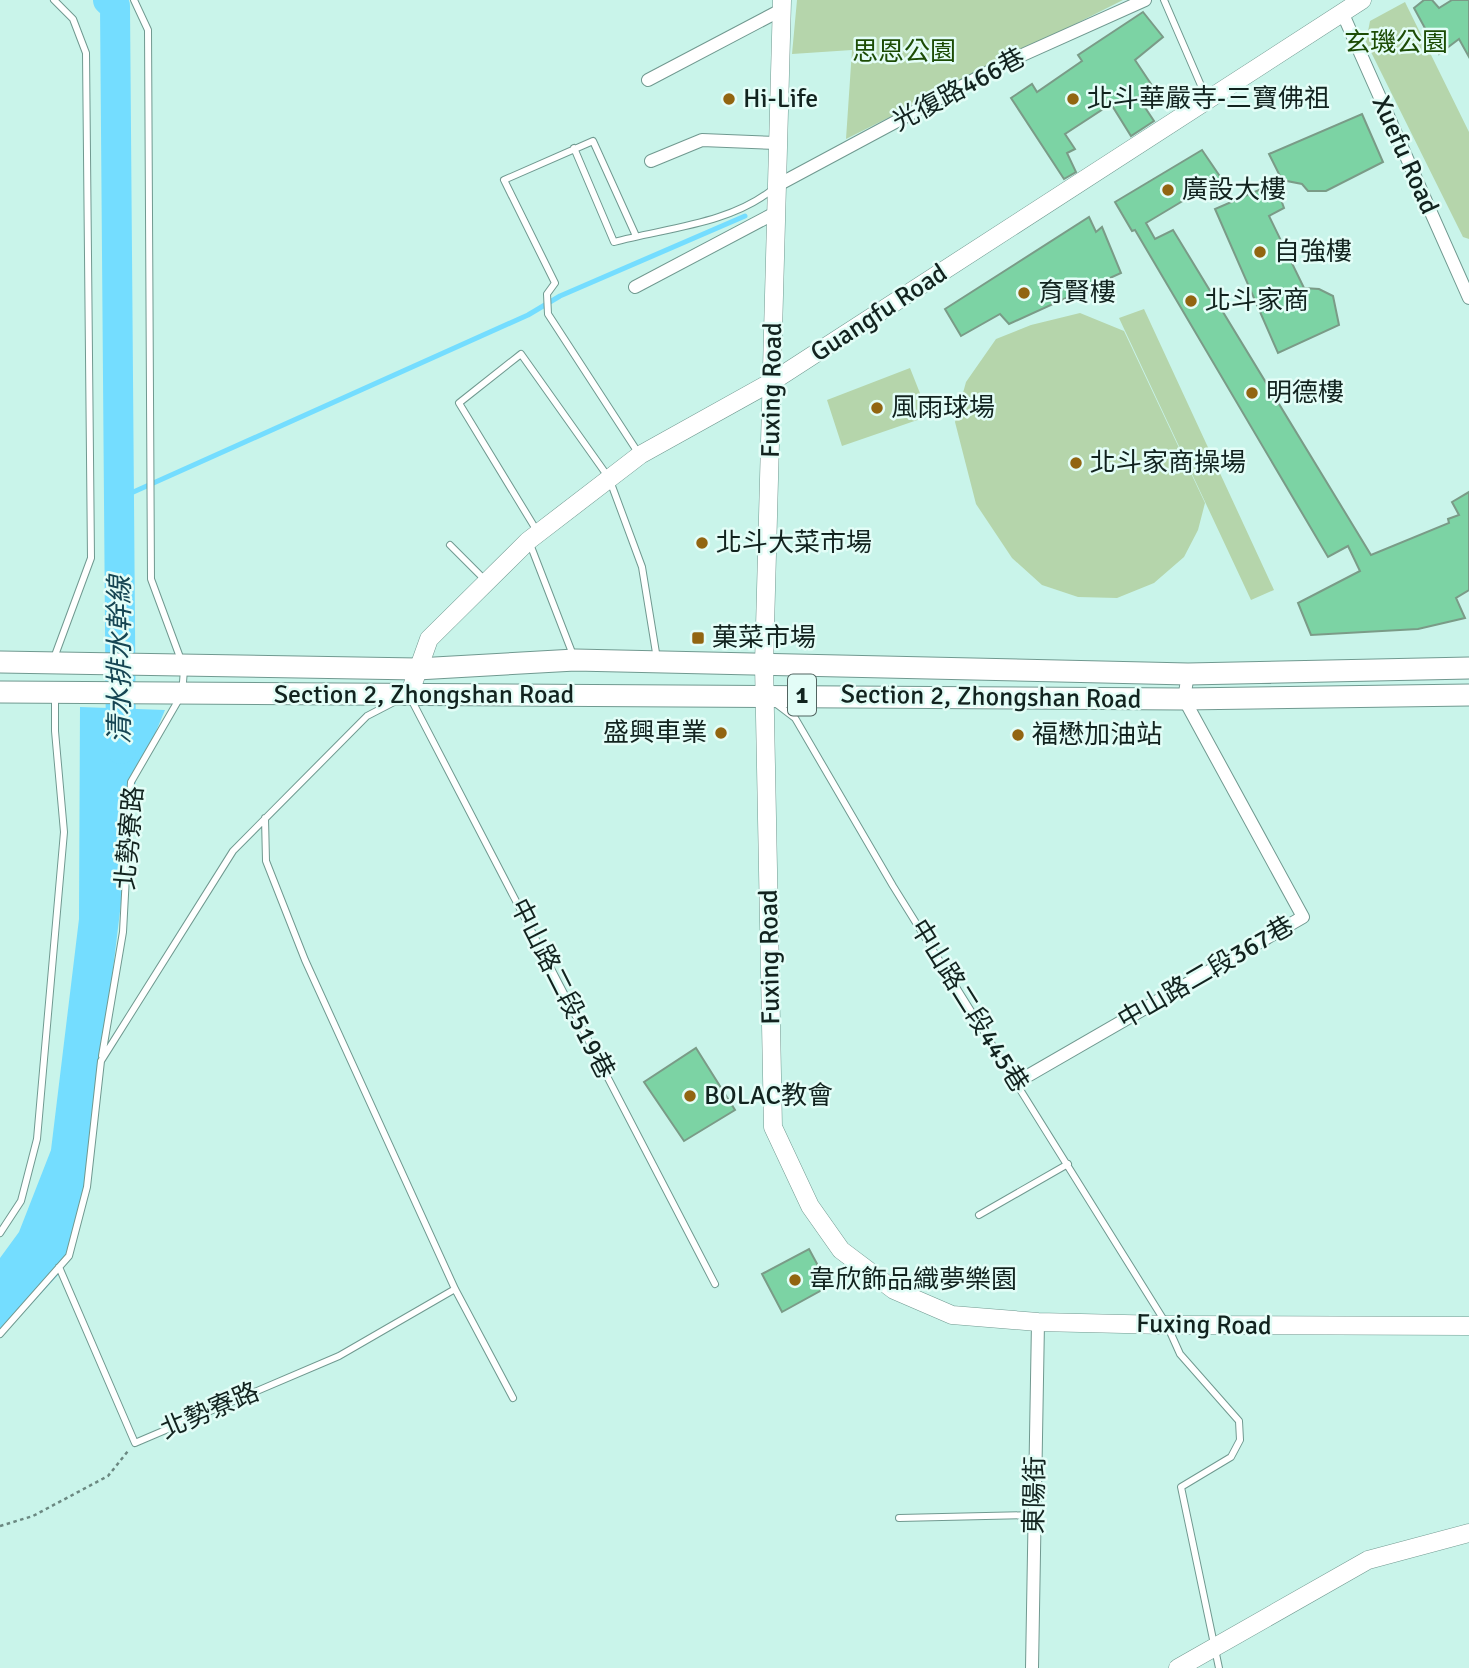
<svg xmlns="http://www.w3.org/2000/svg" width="1469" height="1668" font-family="Signika,'Noto Sans TC',sans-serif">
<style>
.green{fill:#b5d5ab}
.water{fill:#74ddff}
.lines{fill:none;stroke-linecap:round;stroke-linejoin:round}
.stream{stroke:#74ddff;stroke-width:5}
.river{stroke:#74ddff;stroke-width:30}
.building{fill:#7cd3a4;stroke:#7a9b87;stroke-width:2}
.lane-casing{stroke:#709990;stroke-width:8}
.street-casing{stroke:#709990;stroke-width:14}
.secondary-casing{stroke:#709990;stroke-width:19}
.primary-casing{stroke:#709990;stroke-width:23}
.path{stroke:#6b8881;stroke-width:2.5;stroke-dasharray:3.5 3.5;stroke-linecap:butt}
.lane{stroke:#fff;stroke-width:6}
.street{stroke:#fff;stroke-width:12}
.secondary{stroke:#fff;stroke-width:18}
.primary{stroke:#fff;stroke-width:21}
.poi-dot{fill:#926511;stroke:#e3fdf7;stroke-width:2.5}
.labels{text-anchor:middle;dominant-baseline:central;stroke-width:5;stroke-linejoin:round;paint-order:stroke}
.shield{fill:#e3fdf7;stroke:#516460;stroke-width:2}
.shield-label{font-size:24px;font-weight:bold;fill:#12231f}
.park-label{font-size:26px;fill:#1c4c05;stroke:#e3fdf7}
.street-label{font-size:26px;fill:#12231f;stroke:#e3fdf7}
.poi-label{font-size:26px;fill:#12231f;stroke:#e3fdf7;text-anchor:start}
.water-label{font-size:28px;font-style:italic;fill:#164553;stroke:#e3fdf7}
</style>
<rect width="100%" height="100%" fill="#c9f4ea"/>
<path class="green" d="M797,0H1123L846,139L852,50L792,54Z
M1405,2L1469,132V239L1463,237L1366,42L1370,21Z
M1144,309L1274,590L1251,600L1119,318Z
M1080,313L1124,331L1205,503L1198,530L1184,557L1154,583L1117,598L1078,597L1042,585L1012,558L976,504L955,422L966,382L996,339L1031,325Z
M910,368L929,416L842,446L827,400Z"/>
<path class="water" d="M80,707L165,710L136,779L89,1168L68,1248L58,1275L25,1311L0,1331V1258L19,1232L51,1150L79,919Z"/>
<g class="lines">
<path class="stream" d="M120,498L528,315L560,296L745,216"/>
<path class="river" d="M108,0L115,6L121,749"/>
</g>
<path class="building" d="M1424,0H1432L1439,8L1452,0H1469V57L1459,39L1439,54L1414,8Z
M1143,12L1163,37L1135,60L1153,87L1138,97L1154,121L1131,136L1111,104L1065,134L1075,149L1067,153L1076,172L1064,179L1011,98L1032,84L1037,92L1082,61L1078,55Z
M1362,114L1383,162L1326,191H1308L1302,184L1282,180L1269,154Z
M1202,150L1221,178L1146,223L1155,239L1173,230L1371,555L1449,523L1448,519L1459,515L1452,502L1469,492V590L1456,598L1465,618L1418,629L1311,635L1298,603L1360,571L1348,546L1328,557L1135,230L1132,231L1115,202Z
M1275,183L1284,208L1269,216L1304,288L1319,289L1333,296L1339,325L1278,353L1215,209Z
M1089,217L1096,232L1102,227L1121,273L1009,324L1000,314L961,336L945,309Z
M696,1048L735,1110L684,1141L644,1082Z
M809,1249L829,1286L782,1312L762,1274Z"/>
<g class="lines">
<defs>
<path id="lane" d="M54,0L73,19L86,53L91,558L54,658
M134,0L148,30L151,579L181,660
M1164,0L1206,97
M574,148L614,242C666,228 730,224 773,189
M636,236L593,141L504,180L555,283L547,294L548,314L639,454
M537,531L459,403L521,354L609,478L642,567L657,659
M530,544L573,655
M450,545L486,581
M411,699L715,1284
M774,702L795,718L893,886L1167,1325L1180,1354L1239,1421L1240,1440L1231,1457L1181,1487L1219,1668
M265,818L266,861L305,960L455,1289L513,1398
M102,1056L123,932L131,782L182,694L184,670
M979,1215L1068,1164
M0,1233L21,1201L37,1139L64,832L55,731V694
M59,1267L135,1443L339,1356L455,1289
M0,1334L69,1256L87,1187L101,1061L233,851L367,716L394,702
M899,1518L1034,1515"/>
<path id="street" d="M1342,12L1469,298
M648,80L781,10
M651,161L702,140L777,143
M776,186L1009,61L1145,0
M635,287L775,213
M1017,1082L1303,917L1184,699L1188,674
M1032,1668L1038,1322"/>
<path id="secondary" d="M782,0L764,664L773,1127L810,1206L841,1250L894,1290L952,1315L1038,1322L1167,1325L1469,1326
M409,695L429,639L528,541L640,455L773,381L1362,0
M1178,1668L1368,1560L1469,1533"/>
<path id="primary" d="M0,662L417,669L575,660L1188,674L1469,668
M0,692L1184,699L1469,695"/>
</defs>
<use href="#lane" class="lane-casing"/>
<use href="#street" class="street-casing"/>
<use href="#secondary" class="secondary-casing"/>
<use href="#primary" class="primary-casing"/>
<path class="path" d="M0,1526L33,1516L108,1476L128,1451"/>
<use href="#lane" class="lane"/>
<use href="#street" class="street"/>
<use href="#secondary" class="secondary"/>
<use href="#primary" class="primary"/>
</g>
<g class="poi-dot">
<circle cx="729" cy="99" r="7"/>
<circle cx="1073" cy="99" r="7"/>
<circle cx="1168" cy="190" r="7"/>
<circle cx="1260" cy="252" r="7"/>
<circle cx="1024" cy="293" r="7"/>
<circle cx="1191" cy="301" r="7"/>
<circle cx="1252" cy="393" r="7"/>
<circle cx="877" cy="408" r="7"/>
<circle cx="1076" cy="463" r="7"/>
<circle cx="702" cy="543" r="7"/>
<rect x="691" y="631" width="14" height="14" rx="3.5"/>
<circle cx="721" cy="733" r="7"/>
<circle cx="1018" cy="735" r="7"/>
<circle cx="690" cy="1096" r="7"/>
<circle cx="795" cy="1280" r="7"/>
</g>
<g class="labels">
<rect class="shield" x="788" y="674.5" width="28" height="41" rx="5"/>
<g class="shield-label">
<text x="802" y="695">1</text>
</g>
<g class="park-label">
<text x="1396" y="43">玄璣公園</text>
<text x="904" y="52">思恩公園</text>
</g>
<g class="street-label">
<text transform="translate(959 90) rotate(-28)">光復路466巷</text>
<text transform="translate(1405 155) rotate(66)">Xuefu Road</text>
<text transform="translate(879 313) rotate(-33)">Guangfu Road</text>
<text transform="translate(772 390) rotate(-89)">Fuxing Road</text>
<text x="424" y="695">Section 2, Zhongshan Road</text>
<text transform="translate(991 697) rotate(1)">Section 2, Zhongshan Road</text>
<text transform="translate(130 838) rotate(-85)">北勢寮路</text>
<text transform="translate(770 957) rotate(-91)">Fuxing Road</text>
<text transform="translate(1206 973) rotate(-30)">中山路二段367巷</text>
<text transform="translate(562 989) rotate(63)">中山路二段519巷</text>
<text transform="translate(969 1006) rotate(58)">中山路二段445巷</text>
<text transform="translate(1204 1325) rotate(1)">Fuxing Road</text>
<text transform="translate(210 1411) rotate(-23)">北勢寮路</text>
<text transform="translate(1035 1495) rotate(-89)">東陽街</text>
</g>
<g class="poi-label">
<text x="743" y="99">Hi-Life</text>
<text x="1087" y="99">北斗華嚴寺-三寶佛祖</text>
<text x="1182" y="190">廣設大樓</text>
<text x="1274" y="252">自強樓</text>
<text x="1038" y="293">育賢樓</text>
<text x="1205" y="301">北斗家商</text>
<text x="1266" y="393">明德樓</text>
<text x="891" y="408">風雨球場</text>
<text x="1090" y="463">北斗家商操場</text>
<text x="716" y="543">北斗大菜市場</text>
<text x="712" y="638">菓菜市場</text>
<text x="707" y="733" text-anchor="end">盛興車業</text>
<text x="1032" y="735">福懋加油站</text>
<text x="704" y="1096">BOLAC教會</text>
<text x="809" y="1280">韋欣飾品織夢樂園</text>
</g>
<g class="water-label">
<text transform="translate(120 660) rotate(-90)">清水排水幹線</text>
</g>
</g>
</svg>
